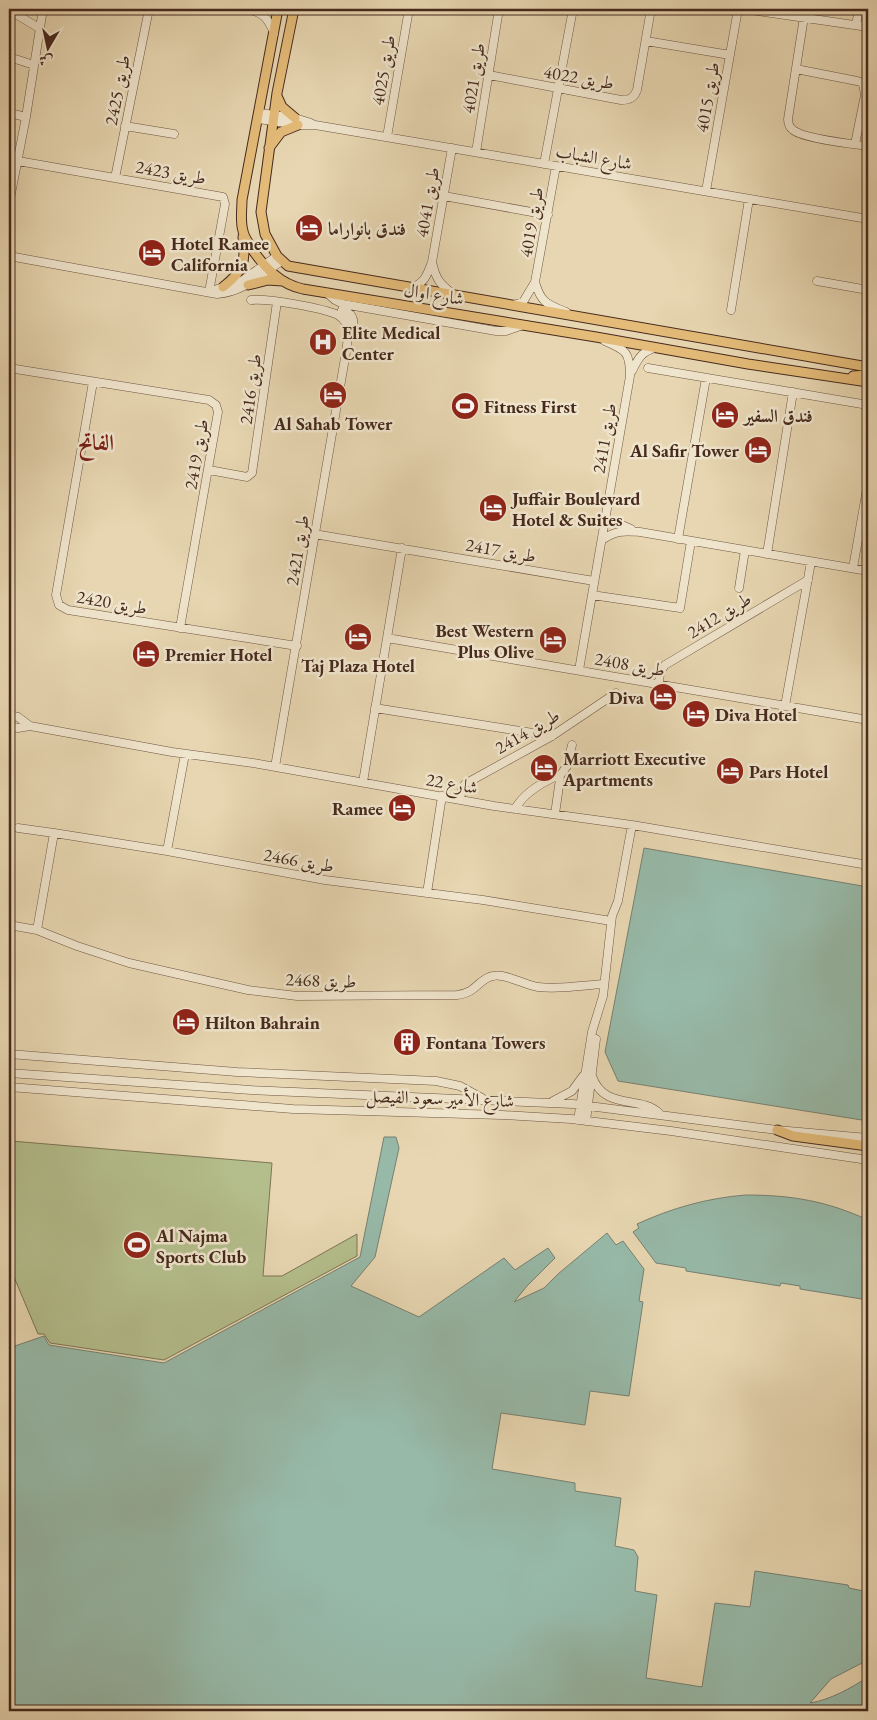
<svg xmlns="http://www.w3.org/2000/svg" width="877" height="1720" font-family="'EB Garamond',Amiri,serif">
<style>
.green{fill:#b4be8c;stroke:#7d7454}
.water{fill:#97b9a8;stroke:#778070}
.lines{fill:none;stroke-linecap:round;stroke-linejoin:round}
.minor-casing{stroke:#6e5542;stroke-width:9}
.major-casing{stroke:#462a1d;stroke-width:11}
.minor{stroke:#efe4cc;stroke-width:8}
.major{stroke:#e4bb78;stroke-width:9}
.labels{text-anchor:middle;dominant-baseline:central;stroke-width:5;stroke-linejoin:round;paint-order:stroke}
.street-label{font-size:18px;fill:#462a1d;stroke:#efe4cc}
.poi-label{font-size:18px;font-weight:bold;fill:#462a1d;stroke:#efe4cc;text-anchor:start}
.district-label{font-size:22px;font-weight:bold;fill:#7a1f14;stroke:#efe4cc}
</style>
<rect width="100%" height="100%" fill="#e7d6b1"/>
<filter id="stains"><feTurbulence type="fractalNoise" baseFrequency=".004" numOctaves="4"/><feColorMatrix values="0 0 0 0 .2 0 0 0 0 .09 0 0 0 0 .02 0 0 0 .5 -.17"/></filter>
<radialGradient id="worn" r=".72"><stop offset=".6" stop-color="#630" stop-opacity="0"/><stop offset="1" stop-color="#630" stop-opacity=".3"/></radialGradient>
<path class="green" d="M9,1112L13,1113L11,1141L272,1163L263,1276H282L357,1234V1256L164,1360L50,1343L44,1334H38L9,1265Z"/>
<path class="water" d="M644,848L868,887V1121L618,1081L605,1052Z
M384,1137H396L399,1148L375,1257L351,1286L419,1317L504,1258L515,1270L548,1248L555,1258L527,1286L514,1302L544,1288L558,1274L607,1233L616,1245L623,1241L644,1269L639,1301L643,1302L629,1396L590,1391L585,1425L501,1413L492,1469L575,1483V1491L621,1498L615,1546L634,1550L638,1557L635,1591L657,1595L646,1678L702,1687L715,1603L750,1607L755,1571L848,1585L849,1588L868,1592V1660L831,1679L810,1703C830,1700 851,1688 868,1677V1711H9V1348L44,1336L49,1345L164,1363L360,1257Z
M746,1195C791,1195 827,1201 868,1220V1300L800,1289V1286L781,1283L780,1286L686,1271V1268L656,1263L633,1232L639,1228L637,1224C672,1208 707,1198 746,1195Z"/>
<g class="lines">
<defs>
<path id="minor" d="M246,9C263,12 268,18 274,33
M744,9L868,27
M9,10L39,28
M804,17L788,119C788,124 789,127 793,130C804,139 852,144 868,146
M856,25L859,9
M646,41L730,55
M9,57L34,65
M796,69L857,81L863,83L865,95L855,144
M489,75L621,100C630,100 634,98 637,90L651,9
M9,113L26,117
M260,113L295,118L311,123
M259,119L298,125H315L868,219
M125,126L174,134
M387,137L409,9
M476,152L499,9
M18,161L223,197L225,204L209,292
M544,164L573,9
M115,178L149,9
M706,191L738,9
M444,196L548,215
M9,204L26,117L43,9
M9,256L217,294C244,292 261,274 282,261
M432,262C436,280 440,284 454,295
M817,281L868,290
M535,282C541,303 547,304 566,312
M411,288C425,283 427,275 432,262L452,148
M209,292L243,280L277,256
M327,293L335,300L343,304L496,331H506L523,325
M251,300C267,298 323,308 338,315C341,317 344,320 346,323
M513,305L523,302L535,282L556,166
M342,310C357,314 355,326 348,337
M731,310L749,199
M9,368L209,400L216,405L218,412L180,628
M648,368L868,405
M632,371C638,359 641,352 655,348
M93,382L56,595L59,605L68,610L297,646
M209,470L247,477L252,473L277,302
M605,518L631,529
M314,534L594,581
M678,539L706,378
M602,540C616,530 623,531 640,532L868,571
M767,554L793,392
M853,568L868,483
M739,588L745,550
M592,595L680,608L691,541
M387,638L868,720
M579,670L630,376C630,352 626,350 605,341
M659,684L660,672L665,665L808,580
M785,706L811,562
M375,708L552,736
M9,715L18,717L30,726
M9,726L18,728L30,726L172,752L253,763L494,806L632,825L868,865
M275,767L346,352L348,337L343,304
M559,777L567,766L572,745
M363,782L402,548
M460,799L462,789L465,784L552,736L616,693
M515,809C524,793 541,783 557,776L560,779L555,814
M18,828L54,833
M167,851L185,754
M427,893L442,796
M9,925L37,930L77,946L129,963L248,990L297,996L457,995C477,993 479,978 493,976C505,973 525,985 538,987C560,990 583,985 604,984
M37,930L54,833L167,851L325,880L483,900L611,921
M9,1054L237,1072L436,1081L460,1086L482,1098
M9,1073L251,1090L573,1104L777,1130L868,1138
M592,1076C604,1111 640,1095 659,1113
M9,1087L293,1109L502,1115L571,1119L671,1131L868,1160
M553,1101L572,1091L583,1076
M578,1120L592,1032L603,996L612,916L618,901L632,825
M586,1121L596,1039"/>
<path id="major" d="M278,9L242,200C242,210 240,221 243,231C244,238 249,243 252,249C265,268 280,284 303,289L596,337L748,364L868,382
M294,9L277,93L261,212L265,234L277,256L288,266L868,367
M277,96L282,107L295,118
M269,148L281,132L298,125
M248,285L268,280L282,281
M223,287C244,271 246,261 243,237
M853,376L868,375
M777,1130L793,1136L868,1146"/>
</defs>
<use href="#minor" class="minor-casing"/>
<use href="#major" class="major-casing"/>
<use href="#minor" class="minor"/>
<use href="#major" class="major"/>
</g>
<defs>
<symbol id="hotel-disc" viewBox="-11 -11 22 22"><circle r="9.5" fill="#8f2418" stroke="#efe4cc"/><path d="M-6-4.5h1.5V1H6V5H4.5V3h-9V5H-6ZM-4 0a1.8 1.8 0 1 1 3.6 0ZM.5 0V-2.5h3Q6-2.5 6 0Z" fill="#fff"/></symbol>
<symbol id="hospital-disc" viewBox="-11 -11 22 22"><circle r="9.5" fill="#8f2418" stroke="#efe4cc"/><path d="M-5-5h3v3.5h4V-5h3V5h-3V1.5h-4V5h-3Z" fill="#fff"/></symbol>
<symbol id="stadium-disc" viewBox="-11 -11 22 22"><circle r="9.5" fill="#8f2418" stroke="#efe4cc"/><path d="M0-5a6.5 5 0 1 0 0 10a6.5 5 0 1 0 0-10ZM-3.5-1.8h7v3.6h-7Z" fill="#fff"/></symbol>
<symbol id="building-disc" viewBox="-11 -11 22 22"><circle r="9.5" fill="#8f2418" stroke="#efe4cc"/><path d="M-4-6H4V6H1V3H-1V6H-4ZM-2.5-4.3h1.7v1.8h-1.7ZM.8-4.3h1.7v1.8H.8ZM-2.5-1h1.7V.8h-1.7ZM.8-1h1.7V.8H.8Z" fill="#fff"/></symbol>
</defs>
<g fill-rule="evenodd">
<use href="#hotel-disc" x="293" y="212" width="32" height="32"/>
<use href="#hotel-disc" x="136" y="237" width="32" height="32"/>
<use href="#hospital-disc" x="307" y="326" width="32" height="32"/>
<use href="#hotel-disc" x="317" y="379" width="32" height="32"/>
<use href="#stadium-disc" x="449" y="390" width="32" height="32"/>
<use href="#hotel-disc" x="709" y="399" width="32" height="32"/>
<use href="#hotel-disc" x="742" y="434" width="32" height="32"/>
<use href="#hotel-disc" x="477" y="492" width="32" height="32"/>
<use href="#hotel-disc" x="342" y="621" width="32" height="32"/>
<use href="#hotel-disc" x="537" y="624" width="32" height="32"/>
<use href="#hotel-disc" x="130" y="638" width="32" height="32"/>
<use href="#hotel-disc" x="647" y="681" width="32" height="32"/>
<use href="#hotel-disc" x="680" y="698" width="32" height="32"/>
<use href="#hotel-disc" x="528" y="752" width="32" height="32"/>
<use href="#hotel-disc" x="714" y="755" width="32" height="32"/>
<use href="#hotel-disc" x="386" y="792" width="32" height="32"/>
<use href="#hotel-disc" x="170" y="1006" width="32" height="32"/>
<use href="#building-disc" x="391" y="1026" width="32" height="32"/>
<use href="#stadium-disc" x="121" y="1229" width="32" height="32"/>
</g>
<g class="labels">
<g class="street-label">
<text transform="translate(383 70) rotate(-80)">طريق 4025</text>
<text transform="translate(579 77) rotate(10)">طريق 4022</text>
<text transform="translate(473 78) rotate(-81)">طريق 4021</text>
<text transform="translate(117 90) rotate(-79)">طريق 2425</text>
<text transform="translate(707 97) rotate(-80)">طريق 4015</text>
<text transform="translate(594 157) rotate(10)">شارع الشباب</text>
<text transform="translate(171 172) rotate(10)">طريق 2423</text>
<text transform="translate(427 202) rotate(-80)">طريق 4041</text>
<text transform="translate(531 222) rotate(-80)">طريق 4019</text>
<text transform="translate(434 294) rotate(9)">شارع اوال</text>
<text transform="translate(250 389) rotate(-82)">طريق 2416</text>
<text transform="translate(604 438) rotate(-80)">طريق 2411</text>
<text transform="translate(196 454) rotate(-80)">طريق 2419</text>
<text transform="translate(297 550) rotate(-81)">طريق 2421</text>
<text transform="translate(501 550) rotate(10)">طريق 2417</text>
<text transform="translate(112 602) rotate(10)">طريق 2420</text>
<text transform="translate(719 615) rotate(-31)">طريق 2412</text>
<text transform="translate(630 664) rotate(10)">طريق 2408</text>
<text transform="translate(527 731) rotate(-30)">طريق 2414</text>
<text transform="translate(452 783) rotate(10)">شارع 22</text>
<text transform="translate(299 860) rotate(10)">طريق 2466</text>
<text transform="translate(321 980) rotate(2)">طريق 2468</text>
<text transform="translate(440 1098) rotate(2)">شارع الأمير سعود الفيصل</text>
</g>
<g class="poi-label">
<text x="328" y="228">فندق بانواراما</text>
<text x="171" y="243">Hotel Ramee<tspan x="171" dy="21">California</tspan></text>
<text x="342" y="332">Elite Medical<tspan x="342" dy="21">Center</tspan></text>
<text x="484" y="406">Fitness First</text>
<text x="744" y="415">فندق السفير</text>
<text x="333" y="423" text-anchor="middle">Al Sahab Tower</text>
<text x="739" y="450" text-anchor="end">Al Safir Tower</text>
<text x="512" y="498">Juffair Boulevard<tspan x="512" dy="21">Hotel &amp; Suites</tspan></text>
<text x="534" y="630" text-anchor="end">Best Western<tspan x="534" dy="21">Plus Olive</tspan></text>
<text x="165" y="654">Premier Hotel</text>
<text x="358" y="665" text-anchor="middle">Taj Plaza Hotel</text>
<text x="644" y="697" text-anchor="end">Diva</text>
<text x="715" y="714">Diva Hotel</text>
<text x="563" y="758">Marriott Executive<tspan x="563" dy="21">Apartments</tspan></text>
<text x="749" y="771">Pars Hotel</text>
<text x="383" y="808" text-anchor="end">Ramee</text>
<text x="205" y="1022">Hilton Bahrain</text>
<text x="426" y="1042">Fontana Towers</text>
<text x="156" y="1235">Al Najma<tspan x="156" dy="21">Sports Club</tspan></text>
</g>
<g class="district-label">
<text x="96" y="442">الفاتح</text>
</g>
</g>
<rect width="877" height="1720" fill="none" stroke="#e7d6b1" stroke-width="30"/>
<rect x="10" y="10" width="857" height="1700" fill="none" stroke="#462a1d" stroke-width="2.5"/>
<rect x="15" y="15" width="847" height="1690" fill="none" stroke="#462a1d"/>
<g transform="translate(48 48) rotate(189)" stroke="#efe4cc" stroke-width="4" paint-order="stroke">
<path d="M0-4L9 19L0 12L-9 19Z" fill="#462a1d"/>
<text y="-8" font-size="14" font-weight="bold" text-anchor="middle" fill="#462a1d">ش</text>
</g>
<rect width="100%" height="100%" filter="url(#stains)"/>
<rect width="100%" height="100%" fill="url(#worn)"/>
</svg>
